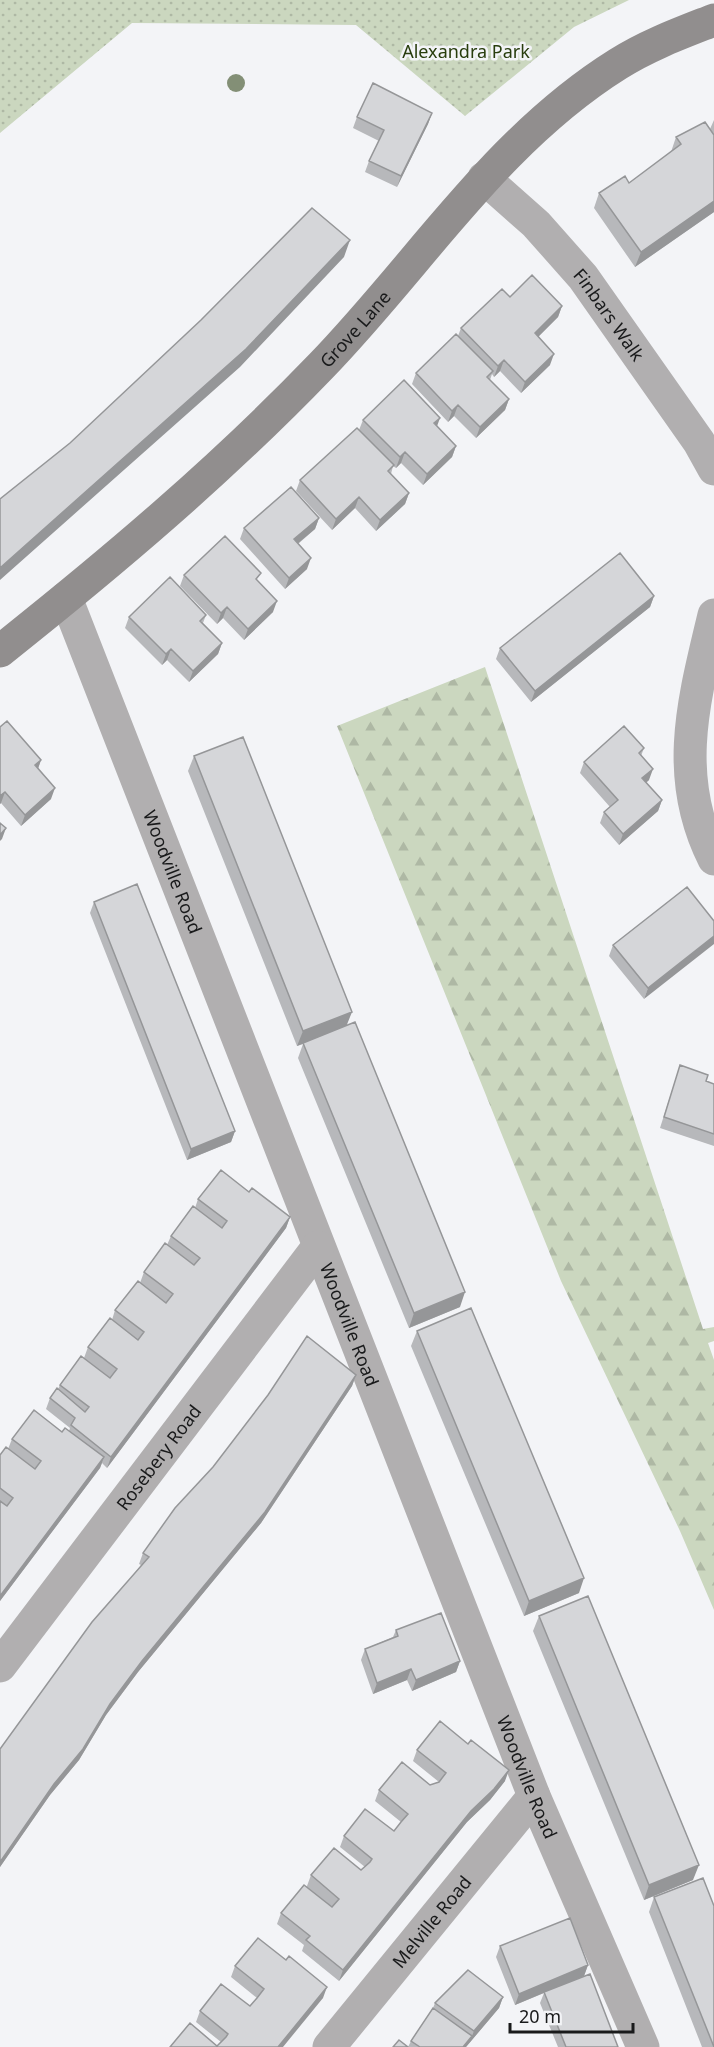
<svg xmlns="http://www.w3.org/2000/svg" width="714" height="2047" font-family="'Noto Sans',sans-serif">
<style>
.grass{fill:url(#grass-dots)}
.forest{fill:url(#forest-firs)}
.lines{fill:none;stroke-linecap:round;stroke-linejoin:round}
.street{stroke:#b1afb0;stroke-width:33}
.secondary{stroke:#918e8e;stroke-width:33}
.tree{fill:#838f76}
.wall{fill:#b7b8bb}
.shaded-wall{fill:#959698}
.building{fill:#d5d6d9;stroke:#959698;stroke-width:1.5}
.labels{text-anchor:middle;dominant-baseline:central;stroke-width:5;stroke-linejoin:round;paint-order:stroke}
.park-label{font-size:18px;fill:#283d0d;stroke:#f3f4f7}
.street-label{font-size:18px;fill:#191a1b;stroke:#f3f4f7}
</style>
<defs>
<pattern id="grass-dots" width="8" height="8" patternUnits="userSpaceOnUse" patternTransform="scale(1.5)"><rect width="8" height="8" fill="#cbd7bf"/><path d="M2 2h.1M6 6h.1" fill="none" stroke="#aeb8a4" stroke-width="1.8" stroke-linecap="round"/></pattern>
<pattern id="forest-firs" width="22" height="20" patternUnits="userSpaceOnUse" patternTransform="scale(1.5)"><rect width="22" height="20" fill="#cbd7bf"/><path d="M5 1l3.5 6h-7zM16 11l3.5 6h-7z" fill="#aeb8a4"/></pattern>
</defs>
<rect width="100%" height="100%" fill="#f3f4f7"/>
<path class="grass" d="M0,0H629L574,27L465,116L356,25L132,23L0,133Z"/>
<path class="forest" d="M485,667L703,1329L714,1327V1341L708,1343L714,1360V1610L680,1531L561,1281L337,726Z"/>
<g class="lines">
<g class="street">
<path id="s1" d="M484,178L536,224L583,277L699,442L714,469"/>
<path id="s2" d="M66,598L534,1796L643,2047"/>
<path d="M714,615C694,699 672,776 714,859"/>
<path id="s3" d="M0,1666L318,1247"/>
<path id="s4" d="M329,2047L534,1796"/>
</g>
<path class="secondary" id="s5" d="M0,651C112,562 221,470 321,366C420,264 495,141 618,64C648,45 681,33 714,20"/>
</g>
<circle class="tree" cx="236" cy="83" r="9"/>
<path class="wall" d="M432,113L428,124L397,187L365,172L369,161L379,141L353,128L357,117Z
M714,120V212L635,267L594,208L599,193L629,183L671,152L676,137L710,129Z
M510,297L562,306L558,317L538,337L550,365L521,393L500,371L494,377L492,374L490,380L509,399L505,410L476,438L454,416L448,422L412,384L416,373L458,336L461,328Z
M363,420L437,427L456,446L452,457L423,485L401,463L396,468L393,466L391,474L409,493L405,504L376,531L355,508L332,530L296,491L300,480L359,430Z
M319,518L315,529L298,544L307,569L285,589L240,539L244,528Z
M184,575L258,582L273,612L244,640L223,618L217,624L180,586Z
M654,596L650,607L531,702L496,659L500,648Z
M206,615L203,623L222,643L218,654L189,682L167,660L162,665L125,628L129,617Z
M0,727L41,760L38,769L51,799L21,826L1,803L0,804Z
M644,748L641,756L649,780L646,783L662,800L658,811L619,845L600,823L604,812L610,807L580,773L584,762Z
M194,756L347,1025L460,1307L409,1328L298,1058L303,1044L297,1046L188,771Z
M687,887L644,999L609,956L613,945Z
M94,902L235,1131L231,1142L187,1160L90,913Z
M680,1065L706,1081L714,1084V1146L660,1128Z
M249,1192L290,1217L286,1228L107,1468L102,1463L100,1468L0,1601V1455L8,1449L12,1439L69,1431L70,1428L46,1409L50,1398L58,1389L60,1385L84,1358L88,1347L112,1320L115,1310L140,1283L144,1272L167,1245L171,1236L195,1208L198,1199Z
M417,1331L579,1593L524,1616L411,1346Z
M356,1375L352,1386L261,1523L138,1672L106,1715L79,1760L50,1795L0,1867V1749L141,1565L139,1564L143,1553Z
M539,1616L693,1880L644,1900L533,1631Z
M396,1630L460,1661L456,1672L412,1691L407,1680L373,1694L361,1660L365,1649L393,1637Z
M417,1750L505,1781L490,1800L467,1822L339,1981L302,1951L304,1945L277,1924L281,1913L307,1886L311,1875L361,1870L365,1867L340,1847L344,1836L394,1831L401,1822L375,1801L379,1790L430,1785L439,1782L413,1761Z
M654,1897L714,2047H702L649,1912Z
M500,1946L588,1965L584,1976L618,2047H558L540,2003L544,1993L515,2005L496,1957Z
M235,1966L323,1998L217,2046L221,2042L196,2022L200,2011L250,2006L257,1998L231,1977Z
M503,1997L499,2008L466,2047H408L411,2041L433,2008L435,2003Z"/>
<path class="shaded-wall" d="M432,113L428,124L397,187L401,176Z
M714,201V212L635,267L641,252Z
M350,240L344,257L240,367L0,580V568Z
M562,306L558,317L531,344L535,333Z
M554,354L550,365L521,393L525,382Z
M504,360L500,371L494,377L498,366Z
M509,399L505,410L476,438L480,427Z
M458,405L454,416L448,422L452,411Z
M440,418L436,429L434,423Z
M456,446L452,457L423,485L427,474Z
M405,452L401,463L396,468L400,457Z
M409,493L405,504L376,531L380,520Z
M359,497L355,508L332,530L336,519Z
M319,518L315,529L290,550L294,539Z
M311,558L307,569L285,589L289,578Z
M654,596L650,607L531,702L535,691Z
M277,601L273,612L244,640L248,629Z
M227,607L223,618L217,624L221,613Z
M222,643L218,654L189,682L193,671Z
M171,649L167,660L162,665L166,654Z
M41,760L37,771L35,765Z
M653,769L649,780L638,789L642,778Z
M55,788L51,799L21,826L25,815Z
M5,792L1,803L0,804V796Z
M662,800L658,811L619,845L623,834Z
M6,828L2,839L0,841V835Z
M714,936V944L644,999L648,988Z
M352,1012L346,1027L297,1046L303,1031Z
M235,1131L231,1142L187,1160L191,1149Z
M290,1217L286,1228L107,1468L111,1457Z
M465,1292L460,1307L409,1328L414,1313Z
M356,1375L352,1386L261,1523L138,1672L106,1715L79,1760L50,1795L0,1867V1862L110,1704Z
M104,1457L100,1468L0,1601V1596Z
M584,1578L579,1593L524,1616L529,1601Z
M460,1661L456,1672L412,1691L416,1680Z
M411,1669L407,1680L373,1694L377,1683Z
M509,1770L505,1781L490,1800L467,1822L339,1981L343,1970L471,1811Z
M699,1865L693,1880L644,1900L649,1885Z
M588,1965L584,1976L515,2005L519,1994Z
M327,1987L323,1998L283,2047H278Z
M503,1997L499,2008L466,2047H463L472,2036L474,2031Z"/>
<path class="building" d="M373,83L432,113L401,176L369,161L384,130L357,117Z
M705,122L714,135V201L641,252L599,193L625,176L629,183L681,144L676,137Z
M312,208L350,240L246,349L0,568V499L70,443L201,320Z
M532,275L562,306L535,333L554,354L525,382L504,360L498,366L461,328L502,289L510,297Z
M456,334L493,371L487,377L509,399L480,427L458,405L452,411L416,373Z
M404,380L440,418L434,423L456,446L427,474L405,452L400,457L363,420Z
M357,428L394,465L388,471L409,493L380,520L359,497L336,519L300,480Z
M291,487L319,518L294,539L311,558L289,578L244,528Z
M225,536L261,573L256,579L277,601L248,629L227,607L221,613L184,575Z
M620,553L654,596L535,691L500,648Z
M170,577L206,615L200,621L222,643L193,671L171,649L166,654L129,617Z
M7,721L41,760L35,765L55,788L25,815L5,792L0,796V727Z
M624,726L644,748L639,753L653,769L642,778L662,800L623,834L604,812L618,800L584,762Z
M243,737L352,1012L303,1031L194,756Z
M0,823L6,828L0,835Z
M137,884L235,1131L191,1149L94,902Z
M687,887L714,921V936L648,988L613,945Z
M355,1022L465,1292L414,1313L303,1043Z
M680,1065L708,1075L706,1081L714,1084V1134L664,1117Z
M221,1170L249,1192L252,1188L290,1217L111,1457L71,1425L75,1418L50,1398L57,1388L85,1412L89,1407L60,1385L81,1356L110,1378L117,1369L88,1347L110,1318L138,1340L144,1332L115,1310L138,1281L166,1303L173,1294L144,1272L165,1243L194,1265L200,1258L171,1236L193,1206L222,1228L227,1221L198,1199Z
M471,1308L584,1578L529,1601L417,1331Z
M307,1336L356,1375L265,1512L142,1661L110,1704L83,1749L54,1784L0,1862V1749L92,1622L149,1557L143,1553L175,1508L213,1467L268,1395Z
M34,1410L62,1432L65,1428L104,1457L0,1596V1501L7,1506L13,1498L0,1488V1455L6,1447L35,1469L41,1461L12,1439Z
M588,1596L699,1865L649,1885L539,1616Z
M441,1613L460,1661L416,1680L411,1669L377,1683L365,1649L398,1636L396,1630Z
M440,1721L468,1744L471,1740L509,1770L494,1789L471,1811L343,1970L306,1940L310,1936L281,1913L304,1885L332,1907L339,1899L311,1875L334,1848L361,1870L370,1862L372,1859L344,1836L365,1809L394,1831L401,1822L408,1814L379,1790L402,1762L430,1785L439,1782L446,1773L417,1750Z
M703,1878L714,1906V2047L654,1897Z
M570,1918L588,1965L519,1994L500,1946Z
M258,1938L286,1960L289,1956L327,1987L278,2047H170L190,2023L217,2046L226,2037L228,2034L200,2011L221,1984L250,2006L257,1998L264,1989L235,1966Z
M468,1970L503,1997L474,2031L435,2003Z
M590,1974L618,2047H566L544,1992Z
M433,2008L472,2036L463,2047H420L411,2041Z
M399,2040L408,2047H393Z"/>
<g class="labels">
<g class="park-label">
<text x="466" y="51">Alexandra Park</text>
</g>
<g class="street-label">
<text stroke="none"><textPath href="#s1" startOffset="186">Finbars Walk</textPath></text>
<text stroke="none"><textPath href="#s5" startOffset="480">Grove Lane</textPath></text>
<text stroke="none"><textPath href="#s2" startOffset="294">Woodville Road</textPath></text>
<text stroke="none"><textPath href="#s2" startOffset="780">Woodville Road</textPath></text>
<text stroke="none"><textPath href="#s3" startOffset="262">Rosebery Road</textPath></text>
<text stroke="none"><textPath href="#s2" startOffset="1266">Woodville Road</textPath></text>
<text stroke="none"><textPath href="#s4" startOffset="162">Melville Road</textPath></text>
</g>
</g>
<path d="M510 2023v9h123v-9" fill="none" stroke="#191a1b" stroke-width="3"/>
<text x="519" y="2023" font-size="18" fill="#191a1b" stroke="#f3f4f7" stroke-width="4.5" paint-order="stroke">20 m</text>
</svg>
